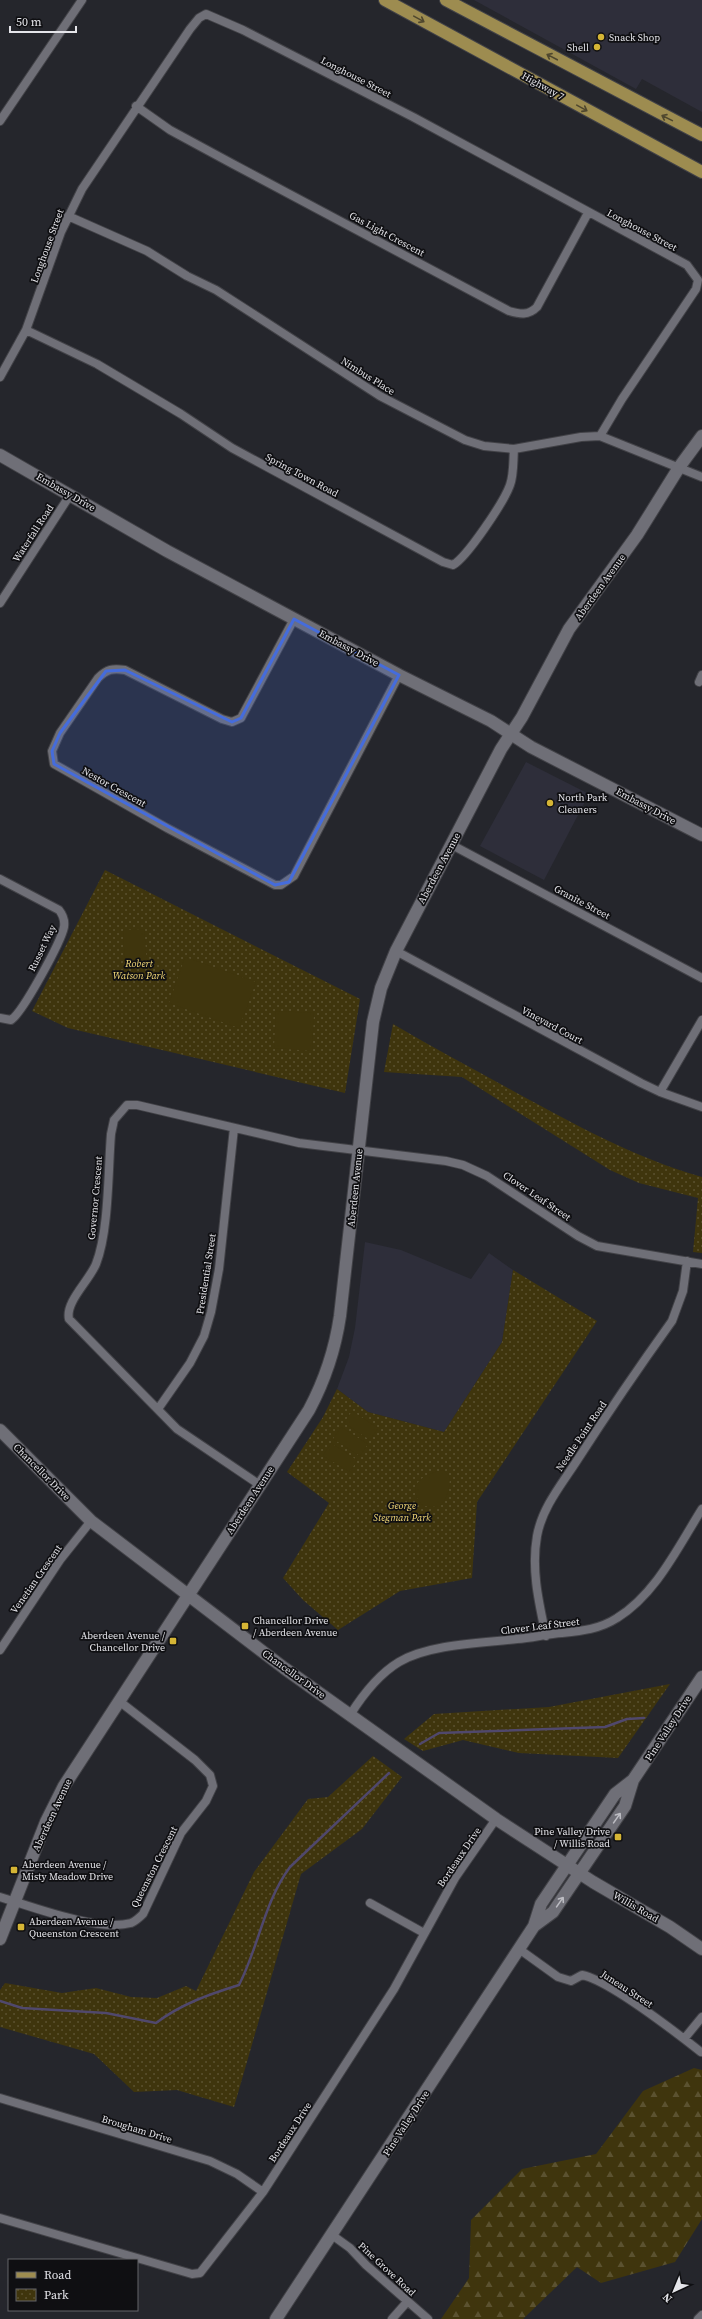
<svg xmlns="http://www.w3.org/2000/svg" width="702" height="2319" font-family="'Source Serif 4',serif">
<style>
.built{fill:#2e2e3a}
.forest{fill:url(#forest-firs)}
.park{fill:url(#park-dots)}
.pitch{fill:#3f350d}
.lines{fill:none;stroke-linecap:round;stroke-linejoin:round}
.stream{stroke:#50486d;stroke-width:2.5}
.street-casing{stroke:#424247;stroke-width:10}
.secondary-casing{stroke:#424247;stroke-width:14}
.primary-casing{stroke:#424247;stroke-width:14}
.street{stroke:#6f6f77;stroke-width:8}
.secondary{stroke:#6f6f77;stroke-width:12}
.primary{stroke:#9d8c50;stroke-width:12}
.oneway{stroke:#4f472e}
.oneway2{stroke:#bcbcc2}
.marked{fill:#456cdc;fill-opacity:0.2;stroke:#456cdc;stroke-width:3;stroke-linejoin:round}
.poi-dot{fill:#d5b535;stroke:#0f0f12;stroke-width:1.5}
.labels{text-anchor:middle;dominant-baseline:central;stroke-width:3.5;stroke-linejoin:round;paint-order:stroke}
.poi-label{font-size:10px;fill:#e5e5ea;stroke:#0f0f12;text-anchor:start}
.street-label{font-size:10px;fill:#e5e5ea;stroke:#0f0f12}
.park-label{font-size:10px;font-style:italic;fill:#f7dc79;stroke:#0f0f12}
</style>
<defs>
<pattern id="forest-firs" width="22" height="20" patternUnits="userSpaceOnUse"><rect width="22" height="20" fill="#3f350d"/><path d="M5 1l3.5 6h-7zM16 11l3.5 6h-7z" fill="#5b5230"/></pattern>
<pattern id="park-dots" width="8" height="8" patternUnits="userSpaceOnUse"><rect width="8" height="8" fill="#3f350d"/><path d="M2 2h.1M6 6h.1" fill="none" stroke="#5b5230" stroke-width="1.8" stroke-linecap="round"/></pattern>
</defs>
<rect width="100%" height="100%" fill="#25262c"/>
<path class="built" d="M474,0H702V112L642,79L636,89Z
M526,762L589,794L544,880L480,846Z
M365,1242L401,1250L471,1279L489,1253L513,1270L502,1342L444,1432L368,1412L337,1389L349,1357L355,1328Z"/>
<path class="forest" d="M694,2068L702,2070V2219L675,2262L601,2283L577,2267L523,2319H441L469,2278L471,2220L522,2169L596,2154L643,2091Z"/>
<path class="park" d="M105,870L360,999L345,1093L68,1028L32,1011Z
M393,1024C433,1048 474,1069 515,1092C576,1125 635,1158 702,1177V1253L693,1252L698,1198L639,1183L610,1170L462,1077L384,1072Z
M513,1270L597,1321L477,1502L472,1578L400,1591L338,1630L303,1600L283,1578L329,1503L287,1472L323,1417L337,1389L368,1412L444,1432L502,1342Z
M670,1684L618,1758L519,1753L463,1740L423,1751L404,1739L434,1714L549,1707Z
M373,1756L402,1777L362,1829L301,1874L234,2107L177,2090L134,2092L94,2054L0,2027V1990L5,1983L62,1993L96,1988L131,1997L157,1998L186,1986L196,1991L254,1872L308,1799L328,1797Z"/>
<path class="pitch" d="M144,929L147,963L125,965L123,930Z
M185,957L256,982L239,1028L169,1003Z
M276,1011L314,1013L312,1051L274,1048Z
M352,1411L378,1428L370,1440L344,1423Z
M341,1427L368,1444L360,1456L333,1439Z
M331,1443L357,1460L350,1472L323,1456Z
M443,1470L450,1477C449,1490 448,1498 439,1507L423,1506C404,1486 423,1474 443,1470Z"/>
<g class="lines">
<path class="stream" d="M420,1744L439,1733L605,1727L627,1719L644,1718
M0,2001L22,2008L106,2013L156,2023C181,2004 210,1994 239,1985C259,1946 264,1902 290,1867L389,1773"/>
<defs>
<path id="street" d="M136,106L170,130L231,163L509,311C520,314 528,316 537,307L588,213
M0,121L82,0
M68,216L147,251L187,276L216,290L380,396L465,440L484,446L514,449L581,437L600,436L702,477
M26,330L97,364L181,414L232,448L443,562L453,565C467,557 504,502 510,485C514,474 513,461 514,449
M0,377L26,330L61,232L82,189L190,29L199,18L206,14L243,30L413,117L687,265L698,280L696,289L622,399L600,436
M0,603L70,495
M294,619L241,718L232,722L222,719L125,670C113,668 107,669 98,678L60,733L52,751L54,764L167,828L275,885H281L294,876L399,675
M699,682L702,675
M452,845L702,978
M0,879L59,910C63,915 65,920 64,927C61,942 23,1012 11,1020L0,1018
M396,951L641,1083L660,1092L702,1107
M660,1092L702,1020
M158,1409L190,1363L204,1336L211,1312L219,1269L234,1128
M260,1485L177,1429L69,1319C65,1302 89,1281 96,1264C109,1231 108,1171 111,1134L114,1120L127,1105H137L299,1143L446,1161L463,1165L487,1176L578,1236L597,1246L702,1264
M546,1636C539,1603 531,1570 537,1536C542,1508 561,1485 576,1462C607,1414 639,1367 672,1321L683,1291L687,1261
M0,1650L60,1560L91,1521
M350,1715C362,1696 379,1674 399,1662C429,1644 483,1643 517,1639C532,1638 547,1634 562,1633C582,1631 600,1629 617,1618C656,1594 678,1547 702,1509
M0,1897C33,1907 98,1932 131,1923C136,1921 140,1917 143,1914L181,1833L206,1801L213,1786L210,1775L195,1760L119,1701
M370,1903L424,1933
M519,1949L558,1977L571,1981L582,1975C608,1980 678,2034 701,2052
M684,2039L702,2017
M0,2098L210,2161L237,2174L263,2192
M0,2218L192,2274L200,2273L263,2192L394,1989L455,1878L496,1819
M332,2235L350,2248L366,2265L428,2319
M392,2319L407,2302
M698,2319L702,2315"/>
<path id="secondary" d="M0,455L167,551L399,675L491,721L531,747L702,835
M0,1430L91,1521L284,1668L496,1819L593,1882L670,1927L702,1949
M534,1926L553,1912L625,1806L633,1780L702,1677
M0,1939L46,1822L64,1786L309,1410C325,1380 335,1350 340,1316L373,1022L381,988L396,951L501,749L522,717L569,629L637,535L680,466L702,436
M276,2319L534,1926L541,1904L615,1794L633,1780"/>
<path id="primary" d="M385,0L702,172
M446,0L702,135"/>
</defs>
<use href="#street" class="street-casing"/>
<use href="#secondary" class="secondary-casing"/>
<use href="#primary" class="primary-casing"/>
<use href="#street" class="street"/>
<use href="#secondary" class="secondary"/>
<use href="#primary" class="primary"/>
</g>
<defs><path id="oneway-shaft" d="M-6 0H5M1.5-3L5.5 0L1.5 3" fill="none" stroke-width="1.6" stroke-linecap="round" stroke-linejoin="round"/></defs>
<g class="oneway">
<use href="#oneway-shaft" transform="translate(419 19) rotate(29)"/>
<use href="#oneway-shaft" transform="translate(552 57) rotate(-152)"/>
<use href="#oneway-shaft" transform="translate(582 108) rotate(29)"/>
<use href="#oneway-shaft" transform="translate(667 118) rotate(-154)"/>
</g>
<g class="oneway2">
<use href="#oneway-shaft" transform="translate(617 1818) rotate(-55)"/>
<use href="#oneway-shaft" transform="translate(560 1902) rotate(-55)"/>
</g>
<path class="marked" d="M294,619L399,675L289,882L275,885L54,764L52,751L60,733L106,671L125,670L232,722L241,718Z"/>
<g class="poi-dot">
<circle cx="601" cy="37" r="4"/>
<circle cx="597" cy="47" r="4"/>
<circle cx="550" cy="803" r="4"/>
<rect x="241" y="1622" width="8" height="8" rx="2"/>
<rect x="169" y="1637" width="8" height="8" rx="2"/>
<rect x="614" y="1833" width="8" height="8" rx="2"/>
<rect x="10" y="1866" width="8" height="8" rx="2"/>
<rect x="17" y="1923" width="8" height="8" rx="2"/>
</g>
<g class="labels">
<g class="poi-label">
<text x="609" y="37">Snack Shop</text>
<text x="589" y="47" text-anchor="end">Shell</text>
<text x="558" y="797">North Park<tspan x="558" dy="12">Cleaners</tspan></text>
<text x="253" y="1620">Chancellor Drive<tspan x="253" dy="12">/ Aberdeen Avenue</tspan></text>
<text x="165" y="1635" text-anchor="end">Aberdeen Avenue /<tspan x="165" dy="12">Chancellor Drive</tspan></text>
<text x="610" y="1831" text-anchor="end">Pine Valley Drive<tspan x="610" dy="12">/ Willis Road</tspan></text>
<text x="22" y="1864">Aberdeen Avenue /<tspan x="22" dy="12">Misty Meadow Drive</tspan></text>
<text x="29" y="1921">Aberdeen Avenue /<tspan x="29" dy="12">Queenston Crescent</tspan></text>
</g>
<g class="street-label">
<text transform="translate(356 77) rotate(27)">Longhouse Street</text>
<text transform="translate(543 86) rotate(29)">Highway 7</text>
<text transform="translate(642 230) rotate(28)">Longhouse Street</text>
<text transform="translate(387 234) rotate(28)">Gas Light Crescent</text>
<text transform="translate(47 246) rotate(-70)">Longhouse Street</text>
<text transform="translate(368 376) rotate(32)">Nimbus Place</text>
<text transform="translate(302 475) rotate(28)">Spring Town Road</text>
<text transform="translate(66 492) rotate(30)">Embassy Drive</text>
<text transform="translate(33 533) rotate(-57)">Waterfall Road</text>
<text transform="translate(600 587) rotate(-54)">Aberdeen Avenue</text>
<text transform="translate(349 648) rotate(28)">Embassy Drive</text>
<text transform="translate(114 787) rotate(29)">Nestor Crescent</text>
<text transform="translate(646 806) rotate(28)">Embassy Drive</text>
<text transform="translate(439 868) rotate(-62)">Aberdeen Avenue</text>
<text transform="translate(582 902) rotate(28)">Granite Street</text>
<text transform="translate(42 948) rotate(-64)">Russet Way</text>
<text transform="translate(552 1025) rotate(28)">Vineyard Court</text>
<text transform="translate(355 1188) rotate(-84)">Aberdeen Avenue</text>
<text transform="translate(537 1196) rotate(34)">Clover Leaf Street</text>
<text transform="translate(95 1198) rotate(-85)">Governor Crescent</text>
<text transform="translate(206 1274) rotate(-81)">Presidential Street</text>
<text transform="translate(581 1436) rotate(-56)">Needle Point Road</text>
<text transform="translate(42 1472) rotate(45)">Chancellor Drive</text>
<text transform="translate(250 1500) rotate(-57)">Aberdeen Avenue</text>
<text transform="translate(36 1579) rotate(-55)">Venetian Crescent</text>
<text transform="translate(540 1626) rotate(-7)">Clover Leaf Street</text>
<text transform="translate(294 1674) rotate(36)">Chancellor Drive</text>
<text transform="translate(668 1728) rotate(-57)">Pine Valley Drive</text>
<text transform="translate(52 1815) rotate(-65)">Aberdeen Avenue</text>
<text transform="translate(459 1857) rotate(-56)">Bordeaux Drive</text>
<text transform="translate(154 1867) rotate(-63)">Queenston Crescent</text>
<text transform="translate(636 1907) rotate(30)">Willis Road</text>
<text transform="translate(627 1989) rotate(33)">Juneau Street</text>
<text transform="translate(406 2123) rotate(-57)">Pine Valley Drive</text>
<text transform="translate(137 2129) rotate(17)">Brougham Drive</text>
<text transform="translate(290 2132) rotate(-57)">Bordeaux Drive</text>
<text transform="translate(387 2269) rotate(43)">Pine Grove Road</text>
</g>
<g class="park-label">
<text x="139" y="963">Robert<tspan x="139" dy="12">Watson Park</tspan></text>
<text x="402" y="1505">George<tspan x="402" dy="12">Stegman Park</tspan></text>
</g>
</g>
<rect x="8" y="2259" width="130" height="52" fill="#0f0f12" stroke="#656568"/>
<rect x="16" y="2272" width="20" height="6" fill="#9d8c50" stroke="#656568"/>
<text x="44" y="2279" font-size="12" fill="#e5e5ea">Road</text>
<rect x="16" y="2289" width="20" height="12" fill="url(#park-dots)" stroke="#656568"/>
<text x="44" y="2299" font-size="12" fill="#e5e5ea">Park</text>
<g transform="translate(674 2291) rotate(224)" stroke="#0f0f12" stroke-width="3" paint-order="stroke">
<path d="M0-3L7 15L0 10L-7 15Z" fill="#e5e5ea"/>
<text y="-6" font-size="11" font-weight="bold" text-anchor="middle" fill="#e5e5ea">N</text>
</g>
<path d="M10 26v6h66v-6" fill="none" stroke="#e5e5ea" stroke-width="2"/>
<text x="16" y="26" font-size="12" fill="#e5e5ea" stroke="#0f0f12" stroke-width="3" paint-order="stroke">50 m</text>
</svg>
